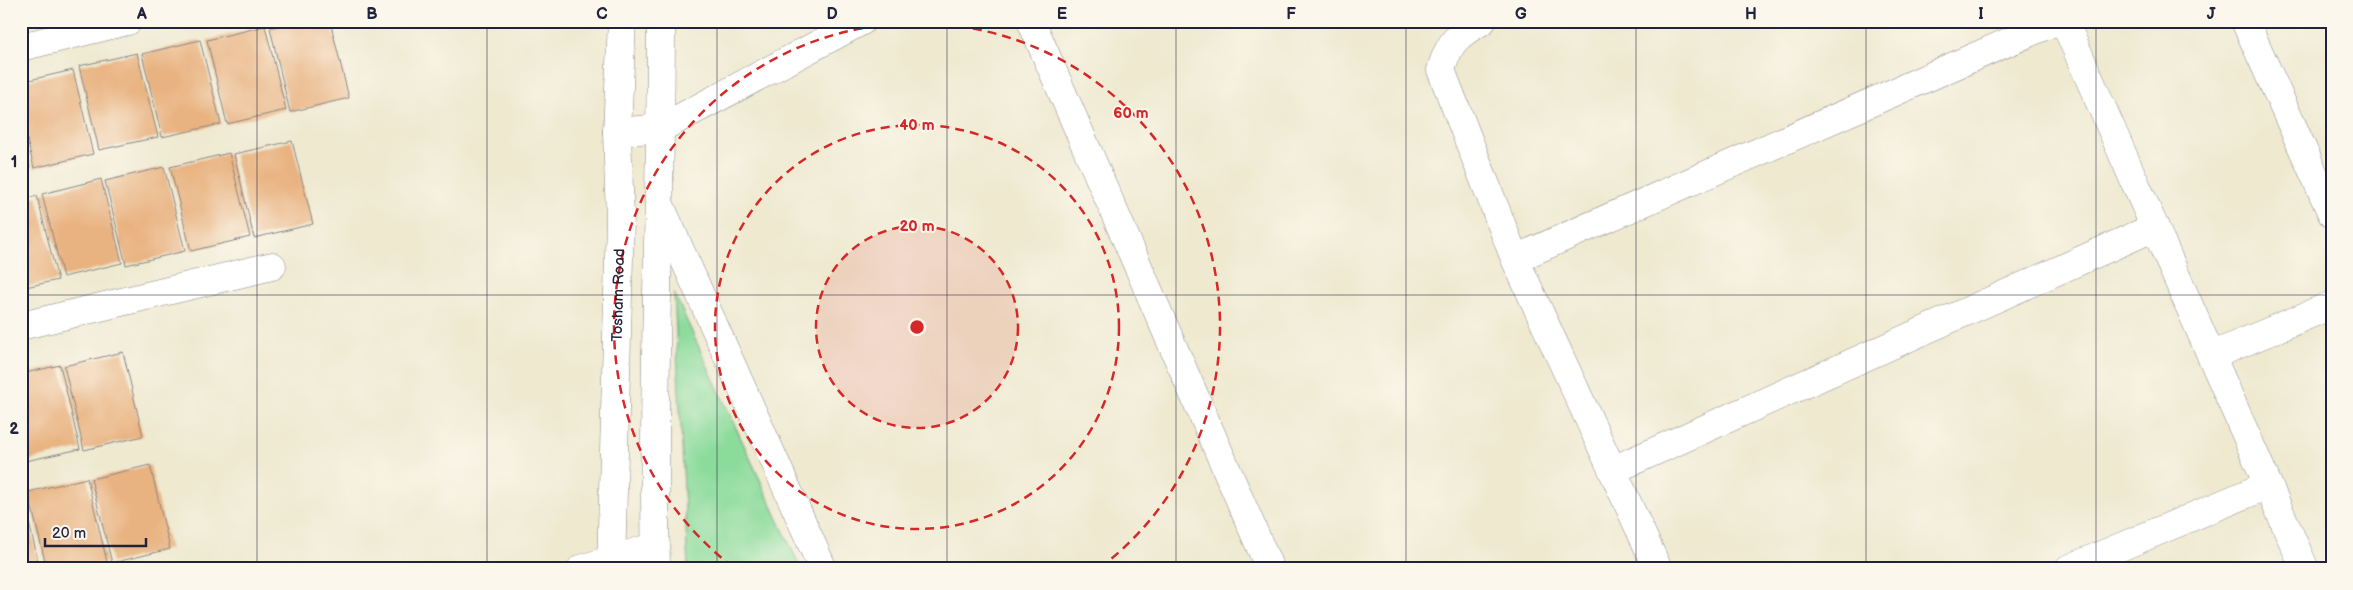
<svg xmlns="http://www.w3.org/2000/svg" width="2353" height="590" font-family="'Balsamiq Sans',sans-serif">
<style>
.green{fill:#8bdb9b;stroke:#567e6b}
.building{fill:#e9b381}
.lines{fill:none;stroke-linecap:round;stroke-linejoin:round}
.minor-casing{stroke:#888686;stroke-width:29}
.major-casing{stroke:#888686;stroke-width:29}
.minor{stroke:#fff;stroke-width:28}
.major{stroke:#fff;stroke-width:28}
.grid{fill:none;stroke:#22223b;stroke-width:1;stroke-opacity:0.55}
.ring{fill:none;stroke:#d62828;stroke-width:2.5;stroke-dasharray:9 6}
.labels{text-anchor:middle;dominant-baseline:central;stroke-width:4;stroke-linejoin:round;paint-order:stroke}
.street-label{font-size:15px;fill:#22223b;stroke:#fbf7ec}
.centre{fill:#d62828;stroke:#fbf7ec;stroke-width:2.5}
.ring-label{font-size:15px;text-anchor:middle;font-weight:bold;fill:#d62828;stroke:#fbf7ec;stroke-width:4;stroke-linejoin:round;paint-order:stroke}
.neatline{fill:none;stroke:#22223b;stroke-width:2}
.grid-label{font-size:16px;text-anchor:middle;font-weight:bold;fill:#22223b}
</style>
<rect width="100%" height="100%" fill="#fbf7ec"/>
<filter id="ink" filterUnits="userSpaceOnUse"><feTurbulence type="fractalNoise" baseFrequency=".02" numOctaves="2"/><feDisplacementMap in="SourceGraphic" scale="10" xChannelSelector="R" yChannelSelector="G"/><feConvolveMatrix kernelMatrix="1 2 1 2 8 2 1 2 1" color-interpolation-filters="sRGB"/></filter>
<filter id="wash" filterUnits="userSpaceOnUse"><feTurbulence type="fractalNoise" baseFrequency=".0096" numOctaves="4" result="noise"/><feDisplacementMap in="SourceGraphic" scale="20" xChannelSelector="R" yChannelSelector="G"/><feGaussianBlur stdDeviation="1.12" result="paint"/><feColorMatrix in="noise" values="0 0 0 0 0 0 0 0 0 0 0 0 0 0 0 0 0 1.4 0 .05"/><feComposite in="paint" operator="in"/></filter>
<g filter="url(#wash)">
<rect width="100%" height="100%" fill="#efe9d0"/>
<path class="green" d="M674,293L801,569H688Z"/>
<g id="blocks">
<path class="building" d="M297,21H330L349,98L290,112L270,28Z
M265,26L286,110L227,124L207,40Z
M200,40L221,124L162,137L142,54Z
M137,53L158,137L99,150L79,66Z
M73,70L93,154L34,168L21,115V82Z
M21,134L30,167L21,169Z
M292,141L313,224L254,238L234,154Z
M229,153L250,237L191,251L170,167Z
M164,167L185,251L126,265L105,181Z
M101,179L122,263L63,277L42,194Z
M37,196L58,280L21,288V200Z
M123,352L143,436L84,450L64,366Z
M60,365L80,449L21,462V374Z
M150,465L170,549L112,563L91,479Z
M87,478L107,562L79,569H47L28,492Z
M21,493H22L40,569H21Z"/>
</g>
</g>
<g filter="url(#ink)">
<use href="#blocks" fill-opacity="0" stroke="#888686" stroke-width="1"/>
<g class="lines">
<defs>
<path id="minor" d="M1031,21L1270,569
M1482,21C1457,35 1449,42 1441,70L1515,259L1658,569
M2064,21L2305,569
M2245,21L2332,214
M21,47L128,21
M617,132L661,128L862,21
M660,205L823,569
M1515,259L2056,21
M21,326L272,266
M2211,356L2332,305
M1613,470L2155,227
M581,569L656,546
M2068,569L2268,485"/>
<g id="major">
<path id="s1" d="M611,569L620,218L617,132L622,21"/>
<path d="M656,569C652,386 661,204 661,21"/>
</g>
</defs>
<use href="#minor" class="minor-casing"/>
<use href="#major" class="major-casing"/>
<use href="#minor" class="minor"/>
<use href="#major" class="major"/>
</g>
</g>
<path class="grid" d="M257,21V569M487,21V569M717,21V569M947,21V569M1176,21V569M1406,21V569M1636,21V569M1866,21V569M2096,21V569M21,295H2332"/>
<circle cx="917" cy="327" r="101" fill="#d62828" fill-opacity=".12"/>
<g class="ring">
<circle cx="917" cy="327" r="101"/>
<circle cx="917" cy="327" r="202"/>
<path d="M733 567A303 303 0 1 1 1101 567"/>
</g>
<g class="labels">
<g class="street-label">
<text stroke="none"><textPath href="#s1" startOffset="274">Tosham Road</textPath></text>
</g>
</g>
<circle cx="917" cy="327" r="8" class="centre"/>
<g class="ring-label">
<text x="1131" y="118">60 m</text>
<text x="917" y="130">40 m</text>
<text x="917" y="231">20 m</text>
</g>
<rect width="2353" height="590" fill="none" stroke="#fbf7ec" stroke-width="55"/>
<path d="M45 538v8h101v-8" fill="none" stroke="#22223b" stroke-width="2.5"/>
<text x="52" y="538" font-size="15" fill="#22223b" stroke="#fbf7ec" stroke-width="4" paint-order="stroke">20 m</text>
<rect x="28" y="28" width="2298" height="534" class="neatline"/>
<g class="grid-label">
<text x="142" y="19">A</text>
<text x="372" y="19">B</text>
<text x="602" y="19">C</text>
<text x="832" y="19">D</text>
<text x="1062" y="19">E</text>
<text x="1291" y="19">F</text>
<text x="1521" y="19">G</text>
<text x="1751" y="19">H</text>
<text x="1981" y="19">I</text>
<text x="2211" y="19">J</text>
<text x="14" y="167">1</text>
<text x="14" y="434">2</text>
</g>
</svg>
